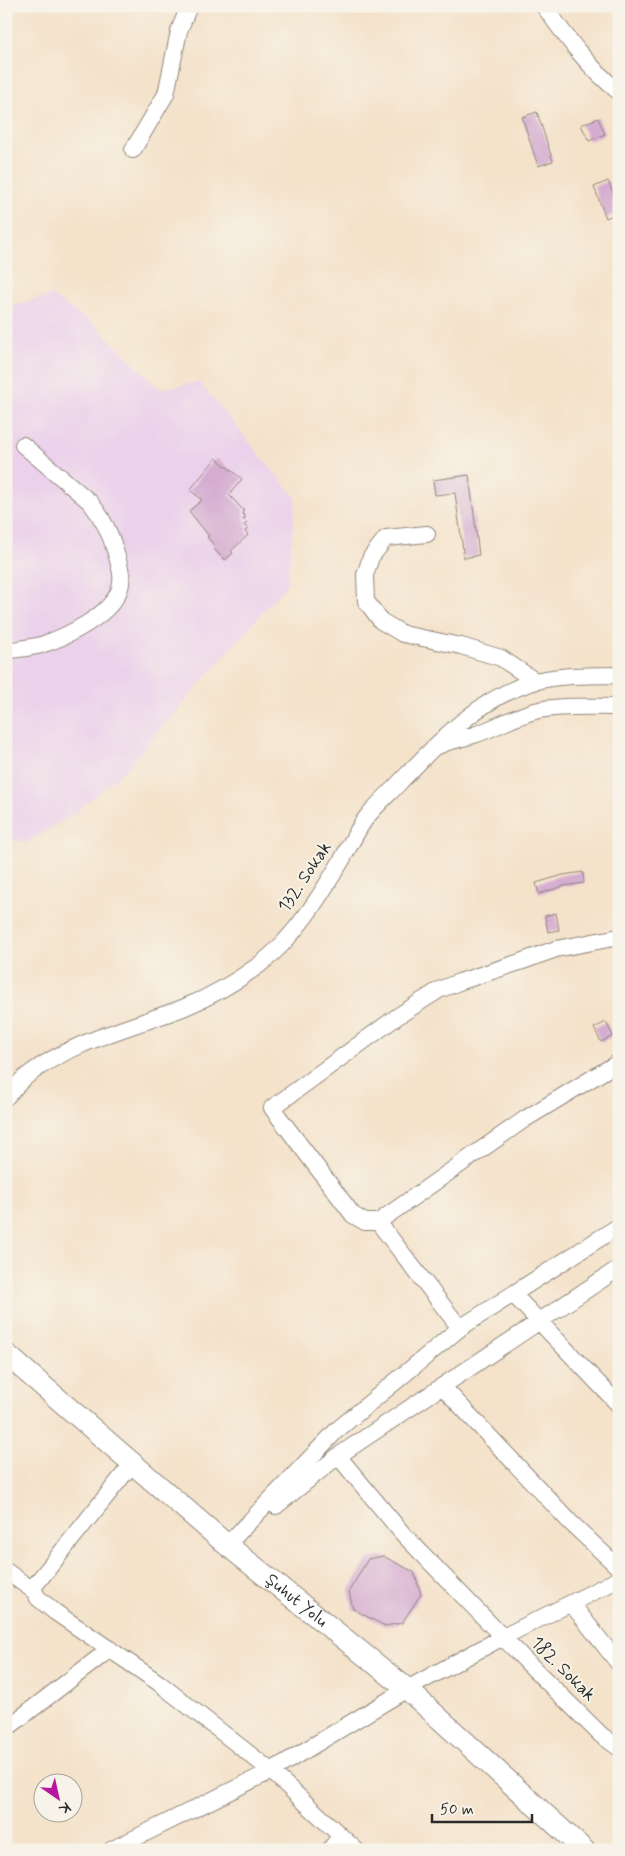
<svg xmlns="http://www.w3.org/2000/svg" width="625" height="1856" font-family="Mynerve,sans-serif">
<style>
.built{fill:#ebd1eb}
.building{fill:#d5add1}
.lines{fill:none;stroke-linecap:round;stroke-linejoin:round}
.minor-casing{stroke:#90867a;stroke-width:18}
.major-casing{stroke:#90867a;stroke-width:23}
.minor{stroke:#fff;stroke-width:16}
.major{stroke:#fff;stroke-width:21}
.labels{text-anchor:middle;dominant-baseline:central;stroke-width:4;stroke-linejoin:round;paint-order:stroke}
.street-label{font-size:18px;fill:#2b2b2b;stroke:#f7f3e8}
</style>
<rect width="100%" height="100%" fill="#f7f3e8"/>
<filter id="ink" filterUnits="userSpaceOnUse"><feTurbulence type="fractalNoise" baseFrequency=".02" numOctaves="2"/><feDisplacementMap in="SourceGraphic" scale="10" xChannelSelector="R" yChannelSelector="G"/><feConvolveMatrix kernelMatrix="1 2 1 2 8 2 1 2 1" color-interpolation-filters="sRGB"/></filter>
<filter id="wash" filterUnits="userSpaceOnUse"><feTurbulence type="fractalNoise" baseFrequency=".0096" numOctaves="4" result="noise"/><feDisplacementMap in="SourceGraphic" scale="20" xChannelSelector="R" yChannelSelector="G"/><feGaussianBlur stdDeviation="1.12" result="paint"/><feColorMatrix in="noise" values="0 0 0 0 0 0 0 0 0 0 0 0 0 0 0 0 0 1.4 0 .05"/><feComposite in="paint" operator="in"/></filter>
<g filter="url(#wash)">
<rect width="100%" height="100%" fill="#f4e2ca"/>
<path class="built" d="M51,295L96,326L160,389L199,382L296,498L287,584L127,768L75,813L26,843L6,837V308Z"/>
<g id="blocks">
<path class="building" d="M537,112L553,161L538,166L522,117Z
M598,118L605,134L589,141L581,125Z
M608,181L619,207V212L606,218L594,187Z
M216,458L242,479L229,495L244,511L242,513L246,517L243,519L247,523L244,525L248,529L245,531L248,535L231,551L233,553L225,560L213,548L215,546L207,537L209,536L189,511L202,500L190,490Z
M469,475L479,555L464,558L455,493L435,495L433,480Z
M583,872L584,883L564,886L539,894L536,883L563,875Z
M556,913L559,930L548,932L545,916Z
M606,1022L613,1036L601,1042L594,1028Z
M383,1556L414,1572L421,1594L402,1623L385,1626L353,1609L349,1591L368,1559Z"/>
</g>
</g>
<g filter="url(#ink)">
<use href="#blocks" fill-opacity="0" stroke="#90867a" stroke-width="1"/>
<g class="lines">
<defs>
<path id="minor" d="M544,6C566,37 589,68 619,92
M133,150L166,94L179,31L189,6
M427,534L386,538L371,557L365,575L366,601L381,621L403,634L461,646L501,658L535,681
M6,651C17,649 30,648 41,645C66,637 112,615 120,588C124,575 118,562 115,550C110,532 102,517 90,502L23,445
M438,746C449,740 462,739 474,735C496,728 516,715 539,710C565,705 592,707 619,707
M6,1097C13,1090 20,1081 28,1075C72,1041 134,1027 185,1007C210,997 237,981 259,965C295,938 320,896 343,858C350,845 357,830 366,818C376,805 390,793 401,781C438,742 479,698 533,682C560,674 591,676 619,675
M378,1222H365L353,1215L272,1108L398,1016L439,990L459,982L520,962L556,949L619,937
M513,1294L619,1405
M460,1328L378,1222L525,1119L619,1062
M442,1386L571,1523L619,1568
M338,1456L403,1534L527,1662L601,1735L619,1748
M132,1464L35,1585L34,1591L38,1598L55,1612L159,1683L271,1771L356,1850
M276,1506L338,1456L619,1268
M227,1545L337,1430L460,1328L619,1226
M6,1571L34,1591
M571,1603L619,1664
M6,1729L110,1649
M111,1850L271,1771L407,1689L503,1637L619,1579
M330,1850L340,1836"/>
<g id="major">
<path id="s1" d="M6,1354L227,1545L407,1689L584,1850"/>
</g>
</defs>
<use href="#minor" class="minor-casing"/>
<use href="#major" class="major-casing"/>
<use href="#minor" class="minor"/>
<use href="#major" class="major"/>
</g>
</g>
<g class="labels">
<g class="street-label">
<text transform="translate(305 877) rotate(-56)">132. Sokak</text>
<text stroke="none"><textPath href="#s1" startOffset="381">Şuhut Yolu</textPath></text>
<text transform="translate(563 1669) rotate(45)">182. Sokak</text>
</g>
</g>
<rect width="625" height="1856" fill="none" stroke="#f7f3e8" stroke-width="25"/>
<g transform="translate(58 1798) rotate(146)"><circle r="24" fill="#f7f3e8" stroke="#a5a39c"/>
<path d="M0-4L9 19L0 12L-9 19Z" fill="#b5179e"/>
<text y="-8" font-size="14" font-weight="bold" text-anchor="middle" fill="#2b2b2b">K</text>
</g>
<path d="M432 1814v8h100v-8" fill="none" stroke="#2b2b2b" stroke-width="2.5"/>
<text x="440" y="1814" font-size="15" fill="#2b2b2b" stroke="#f7f3e8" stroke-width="4" paint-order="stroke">50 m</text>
</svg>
